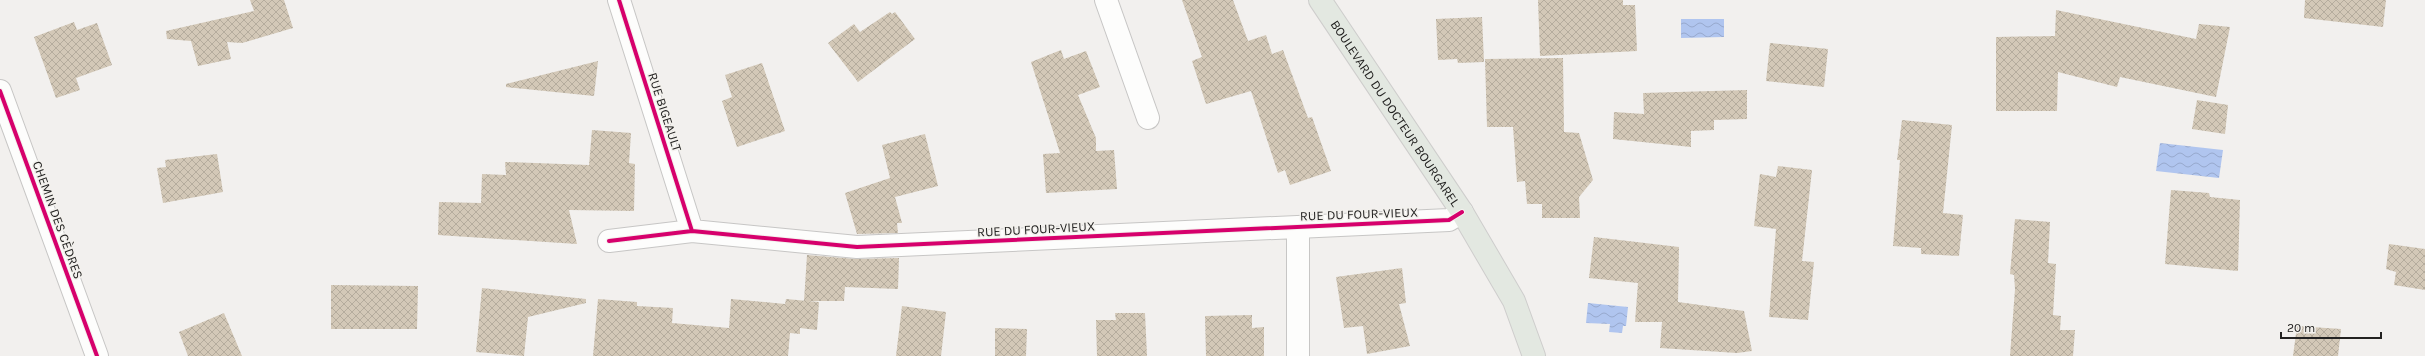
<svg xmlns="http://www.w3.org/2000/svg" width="2425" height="356" font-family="Karla,sans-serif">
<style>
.water{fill:url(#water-waves)}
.building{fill:url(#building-cross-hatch)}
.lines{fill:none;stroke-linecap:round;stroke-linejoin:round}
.minor-casing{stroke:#c7c6c5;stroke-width:24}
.major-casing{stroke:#cecdcc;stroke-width:24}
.minor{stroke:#fdfdfc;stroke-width:22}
.major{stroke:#e3e8e1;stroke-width:22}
.cycleway-casing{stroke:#f3f1ed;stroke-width:6}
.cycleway{stroke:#d6006c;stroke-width:4}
.labels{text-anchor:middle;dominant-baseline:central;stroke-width:3;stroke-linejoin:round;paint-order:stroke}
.street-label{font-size:13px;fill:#232221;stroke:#f3f1ed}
</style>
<defs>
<pattern id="water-waves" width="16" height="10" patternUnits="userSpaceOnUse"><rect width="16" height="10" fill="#b0c5ef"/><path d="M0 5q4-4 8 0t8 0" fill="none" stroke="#97a9cd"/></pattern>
<pattern id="building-cross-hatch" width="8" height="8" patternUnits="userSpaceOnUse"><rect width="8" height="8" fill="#d3c8b7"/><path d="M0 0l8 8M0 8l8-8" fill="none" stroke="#b5ac9d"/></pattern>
</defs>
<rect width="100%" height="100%" fill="#f2f0ee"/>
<path class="water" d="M1681,19H1724V37L1681,38Z
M2160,143L2223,150L2219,178L2156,171Z
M1588,303L1628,307L1626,326H1623L1622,333L1609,332L1610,324L1586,323Z"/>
<path class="building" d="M250,0H284L293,28L242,43L227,42L231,59L198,66L191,41L167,39L166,31L254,11Z
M1182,0H1233L1248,41L1266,35L1272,54L1283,50L1308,118L1312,117L1331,171L1290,185L1285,170L1278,173L1251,91L1206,104L1192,61L1202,57Z
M1538,0H1623V5H1635L1637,51L1540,56Z
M2305,0H2386L2383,27L2304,18Z
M2056,10L2196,39L2199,24L2230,27L2216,97L2120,77L2117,87L2058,72L2057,111H1996V37L2055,36Z
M890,12L892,14L895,12L915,39L858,82L828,43L854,24L860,32Z
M1482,17L1484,62L1458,63L1457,59L1438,60L1436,19Z
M74,22L77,30L97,23L112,65L76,78L80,90L56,98L34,37Z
M1770,43L1828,49L1824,87L1766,81Z
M1061,50L1064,59L1086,51L1100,87L1078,95L1096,138V151L1114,150L1117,189L1046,193L1043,154L1060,153L1031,62Z
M1563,58L1564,132L1579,133L1593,180L1579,197L1580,218H1542V204H1527L1525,181L1517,182L1513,127H1487L1485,59Z
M598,61L594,96L506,87V84Z
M762,63L785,131L737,147L722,101L732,97L725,75Z
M1747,90V119L1714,120V130L1691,131V147L1613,139L1614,112L1644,114L1643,93Z
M2197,100L2228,105L2225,134L2192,129Z
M1902,120L1952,125L1943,213L1963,215L1959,256L1921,254V248L1893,246L1900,160H1897Z
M592,130L631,133L629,163L635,164L634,211L569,210L577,244L438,235L439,202L481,203L482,174L506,175L505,162L589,165Z
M925,134L938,186L895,197L902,223H897L898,233L857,234L845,193L890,178L882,145Z
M217,154L223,192L163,203L157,168L166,167L165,160Z
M1778,166L1812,170L1802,261L1814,262L1808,320L1769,317L1776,229L1754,226L1760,174L1776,177Z
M2171,190L2209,193L2210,197L2240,200L2238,271L2165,264Z
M2015,219L2050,222L2048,263L2056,264L2053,315L2061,316L2060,330H2075L2073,356H2010L2015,289L2014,275L2010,274Z
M1594,237L1679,247L1678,302L1744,311L1752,351L1737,353L1660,348L1662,322H1635L1638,283L1589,278Z
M2389,244L2425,249V290L2394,285L2396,272L2386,269Z
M807,255L856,259L899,258L898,289L845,287L844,301H804Z
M1402,268L1406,303L1399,304L1410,346L1367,354L1363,326L1344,328L1336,277Z
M331,285L418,286L417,329H331Z
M482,288L586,299V303L528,317L524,356L476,352Z
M598,299L637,302V306L673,308L672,323L729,328L731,299L785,304L786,299L819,302L817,330L800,328V334L790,333L788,356H593Z
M902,306L946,312L941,356H896Z
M224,313L242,356H188L179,332Z
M1115,313H1145L1147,356H1097L1096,320H1116Z
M1252,315V328L1264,327V356H1206L1205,316Z
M2297,326L2341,329L2338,356H2293Z
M995,328L1027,329L1026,356H995Z"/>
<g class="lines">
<defs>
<path id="minor" d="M619,0L692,231
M1106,0L1148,118
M0,91L97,356
M1298,227V356
M609,241L692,231L857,247L1449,220L1462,212"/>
<g id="major">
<path id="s1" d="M1320,0L1462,212L1514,301L1534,356"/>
</g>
</defs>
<use href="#minor" class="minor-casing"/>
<use href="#major" class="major-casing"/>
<use href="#minor" class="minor"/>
<use href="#major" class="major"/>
<defs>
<path id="cycleway" d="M619,0L692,231
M0,91L97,356
M609,241L692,231L857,247L1449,220L1462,212"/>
</defs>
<use href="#cycleway" class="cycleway-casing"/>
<use href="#cycleway" class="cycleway"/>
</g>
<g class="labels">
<g class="street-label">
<text transform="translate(665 112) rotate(72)">RUE BIGEAULT</text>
<text stroke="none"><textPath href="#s1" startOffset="136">BOULEVARD DU DOCTEUR BOURGAREL</textPath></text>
<text transform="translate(1359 214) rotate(-2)">RUE DU FOUR-VIEUX</text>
<text transform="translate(58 220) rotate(70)">CHEMIN DES CÈDRES</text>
<text transform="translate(1036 229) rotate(-3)">RUE DU FOUR-VIEUX</text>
</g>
</g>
<path d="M2281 332v6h100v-6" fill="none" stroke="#232221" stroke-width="2"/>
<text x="2287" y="332" font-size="12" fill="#232221" stroke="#f3f1ed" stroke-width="3" paint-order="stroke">20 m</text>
</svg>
